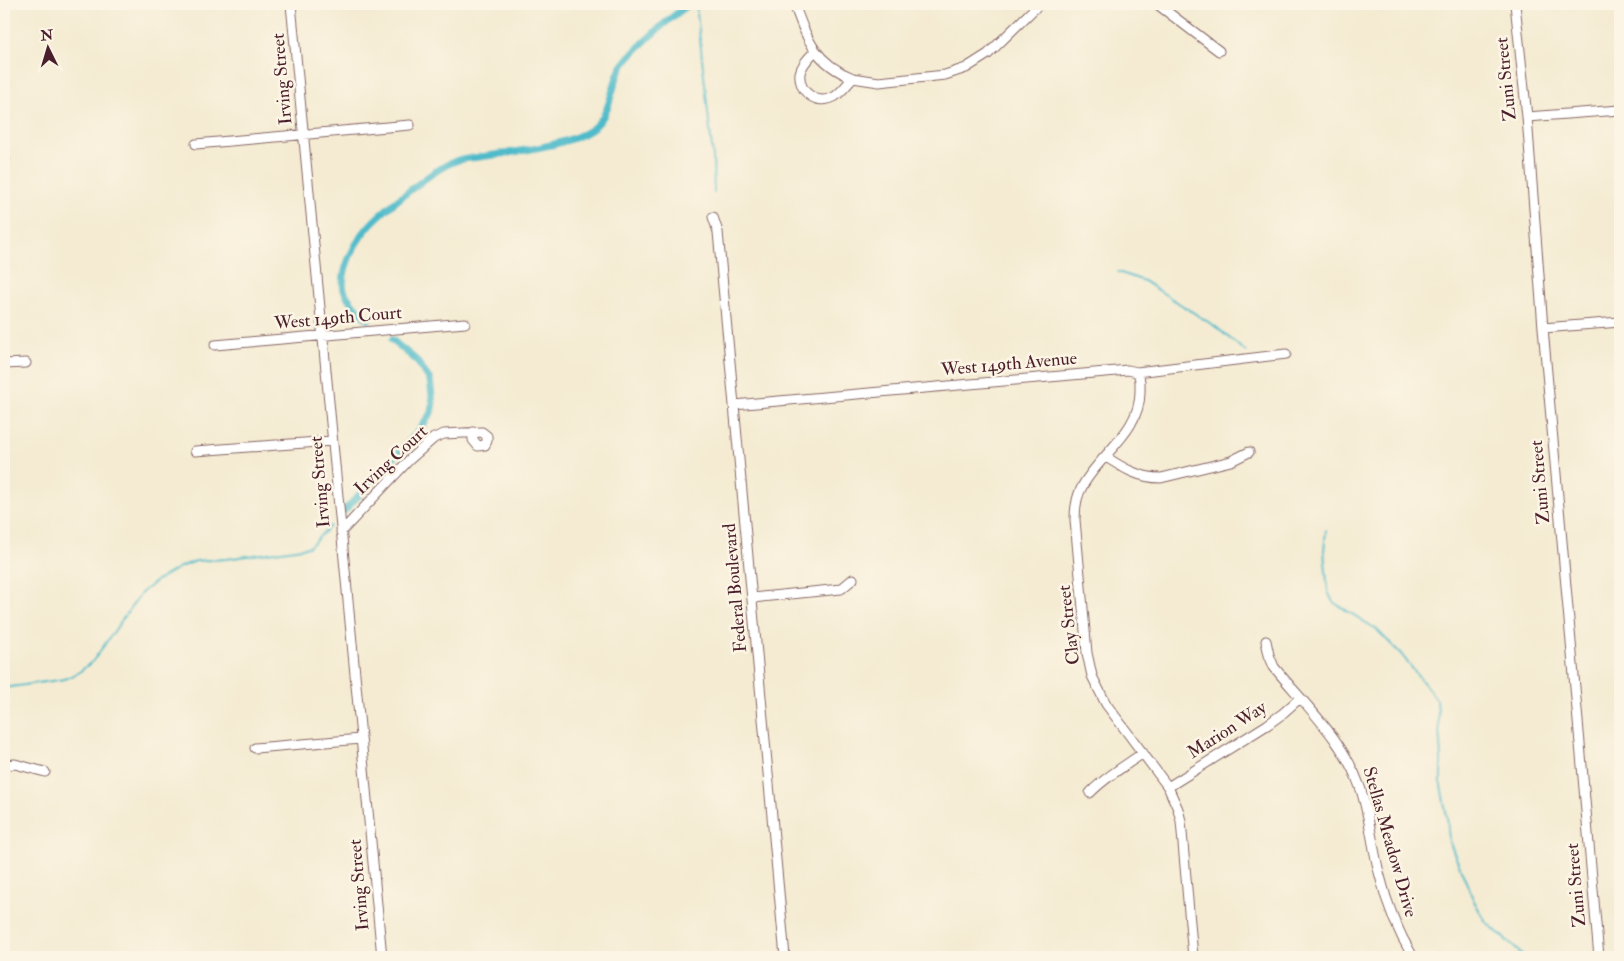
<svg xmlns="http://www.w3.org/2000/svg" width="1624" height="961" font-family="'IM FELL Double Pica',serif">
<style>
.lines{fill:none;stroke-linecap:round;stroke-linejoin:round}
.stream{stroke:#4fbbca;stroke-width:2}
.canal{stroke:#4fbbca;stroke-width:7}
.minor-casing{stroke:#866665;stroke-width:11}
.minor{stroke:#fff;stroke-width:9}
.labels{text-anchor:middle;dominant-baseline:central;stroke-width:5;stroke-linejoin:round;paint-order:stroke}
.street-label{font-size:18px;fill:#4a1f2b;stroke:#fcf5e5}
</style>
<rect width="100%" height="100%" fill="#fcf5e5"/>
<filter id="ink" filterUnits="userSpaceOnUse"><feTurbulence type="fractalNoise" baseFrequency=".02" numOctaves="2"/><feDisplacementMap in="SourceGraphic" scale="10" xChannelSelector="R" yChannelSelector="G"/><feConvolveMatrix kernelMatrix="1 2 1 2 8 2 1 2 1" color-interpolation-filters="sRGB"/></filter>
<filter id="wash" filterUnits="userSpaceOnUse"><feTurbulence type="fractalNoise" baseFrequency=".0096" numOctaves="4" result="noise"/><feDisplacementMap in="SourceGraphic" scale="20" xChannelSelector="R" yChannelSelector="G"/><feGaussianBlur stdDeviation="1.12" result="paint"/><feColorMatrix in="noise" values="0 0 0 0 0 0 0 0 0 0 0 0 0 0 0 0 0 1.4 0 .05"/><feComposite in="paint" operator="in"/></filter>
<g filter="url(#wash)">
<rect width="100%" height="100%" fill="#f4ebd2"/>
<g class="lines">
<path class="stream" d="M696,4L713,157L714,193
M1118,272L1144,281L1216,327L1246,352
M1326,530L1324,551L1328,592L1333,602L1376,629L1401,654L1437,700L1441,758V786L1447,817L1449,841L1474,901L1486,922L1525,957
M4,688L65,679L78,673L93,661L141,593L156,581L180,567L196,561L226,559L309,547L330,526"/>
<path class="canal" d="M368,320C360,311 348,302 344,290C342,283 344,274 346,267C357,231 381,213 409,191C425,179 439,167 458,160C491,155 570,148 594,127C610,114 611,90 619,72C626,55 673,15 690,4
M345,510L418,432L431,413L433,403L430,380L416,360L392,340"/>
</g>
</g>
<g filter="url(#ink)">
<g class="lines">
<defs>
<path id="minor" d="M291,4L382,957
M794,4C807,39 815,63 853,78
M1157,4L1219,51
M1515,4L1527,117L1543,328L1599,957
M815,51C809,58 802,64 800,73C798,92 817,106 834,97C841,93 847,84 853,78L879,82L945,75L966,68L988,54L1039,4
M1527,117L1620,110
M196,144L410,125
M4,160H5
M713,217L718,232L785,957
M1543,328L1620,322
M215,345L465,323
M4,364L26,363
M1137,372C1141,377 1140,384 1140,390C1141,432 1100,453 1082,487C1076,497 1075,508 1075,520L1087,653L1092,676L1106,704L1168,787L1178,809L1181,821L1193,957
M734,405L1128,370L1137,372L1286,354
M195,451L332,441
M1106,457C1123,468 1139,478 1161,478L1231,461L1249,452
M341,532L410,459L434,438L444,434L482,432L487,436V441L485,445L478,446L473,440V432
M752,598L841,589L853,579
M1266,641L1269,655L1274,667C1305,705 1343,739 1360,787C1370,816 1372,847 1380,876C1387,905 1398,932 1413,957
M255,748L361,739
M4,765L15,764L45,772
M1168,787L1267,725L1282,714L1300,698
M1090,793C1105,777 1125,766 1143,753"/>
</defs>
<use href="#minor" class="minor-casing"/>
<use href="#minor" class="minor"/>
</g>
</g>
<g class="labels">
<g class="street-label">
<text transform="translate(282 79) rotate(-95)">Irving Street</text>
<text transform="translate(1506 79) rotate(-96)">Zuni Street</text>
<text transform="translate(338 318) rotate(-5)">West 149th Court</text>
<text transform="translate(1009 364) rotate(-5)">West 149th Avenue</text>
<text transform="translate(391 460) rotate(-43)">Irving Court</text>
<text transform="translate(320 482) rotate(-95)">Irving Street</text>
<text transform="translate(1540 482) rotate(-95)">Zuni Street</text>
<text transform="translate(735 588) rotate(-95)">Federal Boulevard</text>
<text transform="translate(1069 625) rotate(-97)">Clay Street</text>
<text transform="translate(1227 730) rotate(-33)">Marion Way</text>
<text transform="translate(1390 842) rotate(74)">Stellas Meadow Drive</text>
<text transform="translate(359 885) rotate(-95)">Irving Street</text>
<text transform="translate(1576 885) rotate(-95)">Zuni Street</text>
</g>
</g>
<rect width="1624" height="961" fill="none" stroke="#fcf5e5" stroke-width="20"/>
<g transform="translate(48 48) rotate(355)" stroke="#fcf5e5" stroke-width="4" paint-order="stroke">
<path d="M0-4L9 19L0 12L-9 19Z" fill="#4a1f2b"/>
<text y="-8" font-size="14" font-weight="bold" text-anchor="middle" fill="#4a1f2b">N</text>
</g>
</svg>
